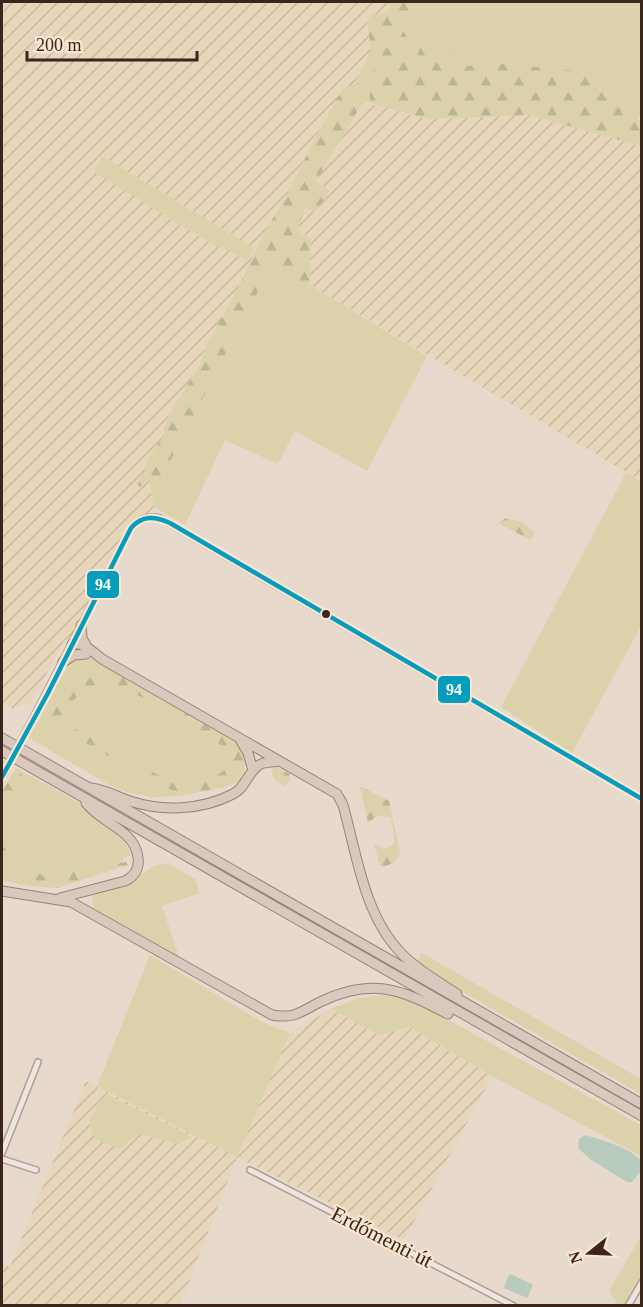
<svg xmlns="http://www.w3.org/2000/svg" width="643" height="1307" font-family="Georgia,serif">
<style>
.farmland{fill:url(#farmland-furrows)}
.green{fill:#dbd2ac}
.forest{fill:url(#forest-firs)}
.water{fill:#b7cabb}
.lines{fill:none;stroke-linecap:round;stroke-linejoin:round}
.minor-casing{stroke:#ac9e95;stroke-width:8}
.tertiary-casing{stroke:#ac9e95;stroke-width:9}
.motorway-casing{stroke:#91847c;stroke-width:11}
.minor{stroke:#eee6de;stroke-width:5}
.tertiary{stroke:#eee6de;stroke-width:7}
.motorway{stroke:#dac8bc;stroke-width:9}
.tertiary-bridge-casing{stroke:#ac9e95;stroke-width:9;stroke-linecap:butt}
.tertiary-bridge{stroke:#eee6de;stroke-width:7}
.bus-1-casing{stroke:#f9e5d0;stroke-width:9}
.bus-1{stroke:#069cbc;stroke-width:4.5}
.bus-dot{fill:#3c251c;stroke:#f9e5d0;stroke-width:2}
.labels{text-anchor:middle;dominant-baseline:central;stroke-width:4.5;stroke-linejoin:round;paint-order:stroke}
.street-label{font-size:21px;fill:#3c251c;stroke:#f9e5d0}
.line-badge{stroke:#f9e5d0;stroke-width:2}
.badge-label{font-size:16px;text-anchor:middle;font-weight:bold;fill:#fff}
</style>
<defs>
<pattern id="farmland-furrows" width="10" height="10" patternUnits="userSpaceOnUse" patternTransform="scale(1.5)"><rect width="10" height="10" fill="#e8d6ba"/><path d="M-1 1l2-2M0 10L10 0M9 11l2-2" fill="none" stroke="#c8b89f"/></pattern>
<pattern id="forest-firs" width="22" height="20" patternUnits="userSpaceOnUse" patternTransform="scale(1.5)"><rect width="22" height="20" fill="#dbd2ac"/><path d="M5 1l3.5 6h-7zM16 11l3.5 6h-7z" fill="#bdb493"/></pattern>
</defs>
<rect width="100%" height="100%" fill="#e7d9cb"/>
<path class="farmland" d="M2,2H390L391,8L367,22L371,49L354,85L343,88L314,140L287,195L264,233L238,288L206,346L198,368L170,413L164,427V436L147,459L145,472L136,482L149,478L154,507L131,529L85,630L64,641L31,703L13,709L2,703Z
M363,102L428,119L529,115L641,146V481L310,285L311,239L297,231L305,208L329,191L316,181Z
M331,1009L379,1035L409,1027L492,1076L404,1240L237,1157L180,1305L2,1306V1263L10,1267L86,1081L237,1157L290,1033Z"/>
<path class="green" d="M417,2H641V103L629,101L624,108L608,96L580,71L504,64L468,66L423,40L414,65L394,54L385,45C375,63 368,83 370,103L363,102L360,88L354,85L371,49L389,37L411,15Z
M102,156L254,248L248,261L202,238L94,172Z
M270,268L310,285L427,356L367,471L295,431L278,464L225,440L185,525L154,507L149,478L162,477Z
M626,473L641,481V626L572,753L501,707Z
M82,657L92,659L118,672L114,685L141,697L224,747L232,758C225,783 193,778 179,796L152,797L126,792L109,785L28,737L69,664L73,660Z
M16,768L82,804L99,821L93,829C106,837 129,846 122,863L44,876L20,866L10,874L29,886L2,880V860L7,869L14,861L2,844V815L8,810L14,792L23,776Z
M166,863L195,879L200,893L162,906L179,957L94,908L92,900L96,892L127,884L152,867Z
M422,953L641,1079V1094L452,986L417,962Z
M150,955L264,1023L290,1033L237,1157L97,1086Z
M381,995L397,996L413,1001L641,1125V1156L492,1076L409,1027L379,1035L331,1009L359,998Z
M108,1095L192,1137L179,1144L139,1134L119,1149L95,1139L89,1121L101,1100Z
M641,1236V1276L625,1305H614L616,1301L609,1291Z"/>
<path class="forest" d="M390,2H417L411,16L413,37H389L371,49L367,21L371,15L383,13L391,8Z
M423,40L468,66L504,64L580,71L608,96L624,107L629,101L641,103V113L638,119L641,121V146L529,115L428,119L370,103C368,83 375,63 385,45L394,54L414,65Z
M354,85L360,88L363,102L316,181L330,191L315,212L305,208L297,231L311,238L310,285L270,268L162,477L149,478L140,487L136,483L145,472L147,459L164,436V427L170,413L198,368L206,346L238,288L264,233L287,195L314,140L343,88Z
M506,518L522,522L535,533L531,540L498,523Z
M118,672L236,740C247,753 247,763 242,780L226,787L179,796C193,778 225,783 232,757L224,747L141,697L113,685Z
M92,677L98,680L96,686L78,695L55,723H51L46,717L71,681Z
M76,729L180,787L177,793L164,786L160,793L155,792L158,785L72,735Z
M274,766L290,774L289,781L285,786L275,780L271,772Z
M16,768L23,776L14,792L8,810L2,815V792Z
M360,786L389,801L400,853L395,862L384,867L380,866L374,844L385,849L395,844L391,817L377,816L368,823Z
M99,821C113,831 126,839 132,856L124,857C122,843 105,836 93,829Z
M2,844L14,861L7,869L2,860Z
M126,862L128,865L57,888L29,886L10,873L20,866L44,876Z"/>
<path class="water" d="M585,1135C604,1141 628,1146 641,1161V1171L632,1182H627L590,1159L578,1148L579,1139Z
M511,1274L533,1285L527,1298L504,1288L508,1276Z"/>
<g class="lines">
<defs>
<path id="minor" d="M81,625L131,528C138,519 148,515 160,518L642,799
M2,1153L38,1062
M2,1159L36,1170
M250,1170L514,1306
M628,1306L642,1282"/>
<path id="tertiary" d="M31,723L81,626"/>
<path id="motorway" d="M81,625L82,638L87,647
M72,644C84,642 93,652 102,659L337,794L343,805C357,855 364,915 401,953C417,970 438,981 457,994
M63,662L74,655L86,654
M2,738L642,1104
M241,741L248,753L253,770
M2,751L642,1116
M91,788C106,790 116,796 130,801C163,812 202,810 233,794C247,787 248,770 261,764C266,762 274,762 279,761
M2,891L71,902L272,1015C295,1019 300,1012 320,1002C372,977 401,989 448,1014
M60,898L125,881C145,872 140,848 126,835C113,823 97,817 86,803"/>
</defs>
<use href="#minor" class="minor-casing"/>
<use href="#tertiary" class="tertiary-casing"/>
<use href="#motorway" class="motorway-casing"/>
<use href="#minor" class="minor"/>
<use href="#tertiary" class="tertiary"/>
<use href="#motorway" class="motorway"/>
<defs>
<path id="tertiary-bridge" d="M2,777L31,723"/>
</defs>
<use href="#tertiary-bridge" class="tertiary-bridge-casing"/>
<use href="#tertiary-bridge" class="tertiary-bridge"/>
<defs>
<path id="bus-1" d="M2,777L48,693L131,528C142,515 155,516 170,523L642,799"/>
</defs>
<use href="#bus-1" class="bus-1-casing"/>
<use href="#bus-1" class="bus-1"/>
</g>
<circle class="bus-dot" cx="326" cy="614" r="5"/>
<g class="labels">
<g class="street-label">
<text transform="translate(382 1237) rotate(27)">Erdőmenti út</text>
</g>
</g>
<g class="line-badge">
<rect x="86" y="570" width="34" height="29" rx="6" fill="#069cbc"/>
<rect x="437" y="675" width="34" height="29" rx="6" fill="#069cbc"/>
</g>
<g class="badge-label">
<text x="103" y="590">94</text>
<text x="454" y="695">94</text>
</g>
<rect width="643" height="1307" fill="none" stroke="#3c251c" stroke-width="6"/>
<g transform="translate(589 1253) rotate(252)" stroke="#f9e5d0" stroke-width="4.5" paint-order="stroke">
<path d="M0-4.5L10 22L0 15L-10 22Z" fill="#3c251c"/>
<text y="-9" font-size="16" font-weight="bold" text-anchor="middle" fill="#3c251c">N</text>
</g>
<path d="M27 51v9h170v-9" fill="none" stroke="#3c251c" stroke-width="3"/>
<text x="36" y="51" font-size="18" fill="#3c251c" stroke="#f9e5d0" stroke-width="4.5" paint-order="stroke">200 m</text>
</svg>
